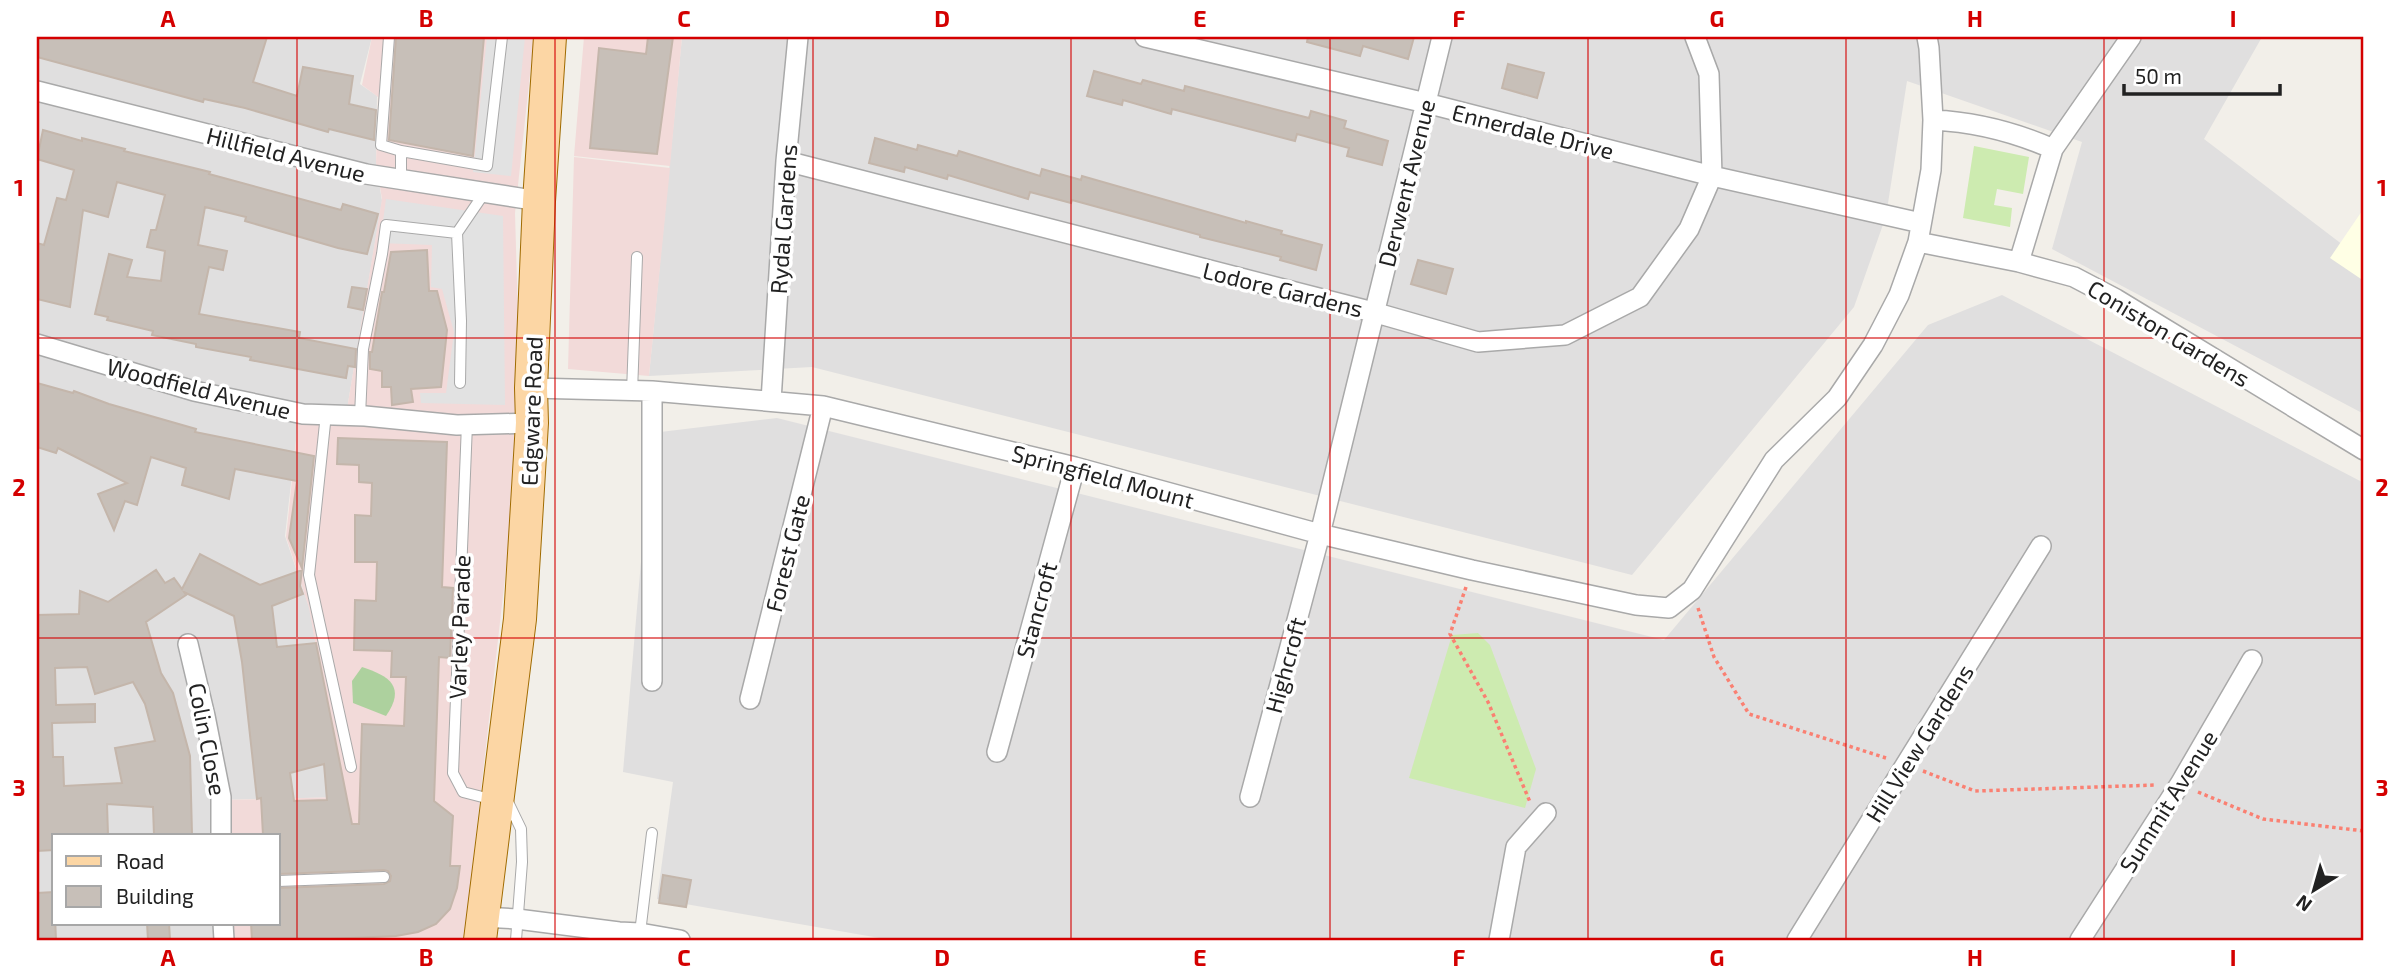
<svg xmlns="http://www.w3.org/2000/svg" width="2401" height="977" font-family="'Exo 2',sans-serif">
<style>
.residential{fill:#e0dfdf}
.commercial{fill:#f2dad9}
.education{fill:#ffffe5}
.grass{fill:#cdebb0}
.forest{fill:#add19e}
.parking{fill:#e2e2e2}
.building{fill:#c7bfb8;stroke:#c4b6ab;stroke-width:2;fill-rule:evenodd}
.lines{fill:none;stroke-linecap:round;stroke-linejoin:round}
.service-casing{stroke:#a9a9a9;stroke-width:12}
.minor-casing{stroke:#a9a9a9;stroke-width:22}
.primary-casing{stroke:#a06b00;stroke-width:34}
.path{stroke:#fa8072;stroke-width:3.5;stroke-dasharray:3.5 3.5;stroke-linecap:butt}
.service{stroke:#fff;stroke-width:10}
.minor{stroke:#fff;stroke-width:19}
.primary{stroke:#fcd6a4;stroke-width:32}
.grid{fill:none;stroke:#d40000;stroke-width:2;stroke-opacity:0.55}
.labels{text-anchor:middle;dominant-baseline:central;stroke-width:7;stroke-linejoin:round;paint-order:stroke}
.street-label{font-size:23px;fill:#222;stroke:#fff}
.neatline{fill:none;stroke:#d40000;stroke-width:2.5}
.grid-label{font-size:23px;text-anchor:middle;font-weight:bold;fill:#d40000}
</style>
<rect width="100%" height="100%" fill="#f2efe9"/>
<path class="residential" d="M37,37H372L360,84L377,96L376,164L382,201L346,415L299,414L285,536L310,610L342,797L220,800V835H54V923H222L223,940H37Z
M682,37H2262L2204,139L2364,261V414L2052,249L2082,142L1907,81L1886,216L1854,307L1632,575L812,367L649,376Z
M2002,295L2364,483V940H891L657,899L673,782L623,772L652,433L777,418L1664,640L1928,325Z"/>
<path class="commercial" d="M372,37H534L515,213L520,387L517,472L464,940H224L223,923H278V835H221V800L343,797L309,608L286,537L299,413L346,415L382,199L376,163L378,97L362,85Z
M584,37H682L670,166L574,156Z
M574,157L670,168L649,376L568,369Z"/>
<path class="education" d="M2364,208V281L2330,258Z"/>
<path class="grass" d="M1974,146L2029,157L2023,194L1997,189L1994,205L2012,208L2010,227L1963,218Z
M1478,633L1490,645L1536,769L1525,808L1409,778L1452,635Z"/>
<path class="forest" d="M362,667C390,676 406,687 386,716L353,703L352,681Z"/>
<path class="parking" d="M487,37H525L511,176L473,172Z
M386,199L503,216L505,405L421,403L420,393H446L454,332L442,289L431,287L432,245L380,243Z"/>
<path class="building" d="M37,37H267L253,82L297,96L303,67L353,76L349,104L376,110L374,140L329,129L328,132L245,108L204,99L203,102L37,57Z
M396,37H484L473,156L389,140Z
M648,37H673L657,154L590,148L599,48L646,54Z
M1308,37H1414L1408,59L1363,46L1360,56L1307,42Z
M1508,64L1544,73L1537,98L1502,88Z
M1094,71L1141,84L1143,80L1184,91L1185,86L1309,118L1311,111L1346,121L1344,128L1388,141L1382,165L1347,156L1349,148L1297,134L1295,141L1172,109L1171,114L1123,100L1122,105L1087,96Z
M43,130L82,141V138L125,149L124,151L210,172L209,174L341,210L343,204L378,214L367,254L338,248L245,221L246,217L205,207L198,245L227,251L223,270L209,267L199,314L300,332L299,338L356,349L355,367L348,366L346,378L250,360L251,357L196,347V344L152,335L153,331L107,320L108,317L95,314L109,254L132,260L127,277L161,281L165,251L147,247L151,230H156L165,195L117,182L108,217L83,210L70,307L37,299V243L44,245L57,198L66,200L74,170L37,159Z
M875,138L917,150L918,145L957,156L959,151L1040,176L1042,169L1081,180L1082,176L1246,223V221L1282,231L1281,234L1322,245L1316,270L1280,260L1281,257L1200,237V235L1072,200L1071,203L1030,192L1028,199L948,175L947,179L905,167L904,172L869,163Z
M427,250L429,291H437L447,330L441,387L411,389L413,402L392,405L391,387H382V371L370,369V352H372L382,292H384L391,252Z
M1418,260L1453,269L1446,294L1411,284Z
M352,287L367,289L363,310L348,307Z
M37,383L73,393L74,391L109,404L196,429L195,432L314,456L302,568L289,538L297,481L235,469L229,499L182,485L186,468L151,457L137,505L125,501L114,530L98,494L127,483L58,448L56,453L37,447Z
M338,438L447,442L442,587L453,588L450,658L439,657L434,801L453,816L450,866H460L457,888L450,909L436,924L418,932L396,936L306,940H252L251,923H278V888L384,884L390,881L391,876L388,871L384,870L278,874V835H263L261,798L257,799L242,662L234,616L184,592L186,595L146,622L161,673L173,693L190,756L192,834L154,835L153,807L107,804L108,835H54V850L37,851V615L79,614L80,591L108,602L156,570L165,583L174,578L182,589L200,554L260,585L302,570L300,586L303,594L272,606L277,647L316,643L352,824H359L362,724L404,726L406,677H391L392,651L354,650L355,600L376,601L377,562H355V515L371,516L372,483L359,482V465L337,464ZM87,667L95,694L133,682L145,704L155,741L115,748L122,783L64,786L63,757H53L52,723L95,722V704L56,705L55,668ZM324,764L327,800L294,801L290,773Z
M663,875L691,880L686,907L659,903Z
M54,892L56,940H37V893Z
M147,923H169L170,940H148Z"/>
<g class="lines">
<defs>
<path id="service" d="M389,37L381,145L401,151
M401,179V151L487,166L502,37
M460,383L461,321L457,233L485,192
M632,392L637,257
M326,414L309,575L351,767
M360,416L363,349L382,254L386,225L457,233
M467,424L453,773L463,792L494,800
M507,800L521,829L522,862L516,940
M278,881L384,877
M640,933L652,833"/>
<path id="minor" d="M1145,37L1426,103L1712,176L1921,223
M37,91L366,174L539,201
M1933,120C1974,122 2017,133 2053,149
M786,161L1373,312L1478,342L1565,335L1640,297L1689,229L1712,176L1709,74L1695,37
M1918,242L2019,262L2074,277L2116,299L2364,450
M2019,262L2053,149L2131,37
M37,344L194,391L303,414L365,416L457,425L532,423
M531,388L652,391L823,406L1075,467L1320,534L1472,570L1636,605L1669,608L1692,590L1774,460L1837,398L1873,345L1899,295L1918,242L1931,170L1933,120L1929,48L1927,37
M771,401L786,161L798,37
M188,644L205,716L221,797V835
M652,681V391
M750,699L823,406
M997,752L1075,467
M1250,797L1320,534L1442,37
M482,917L517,919L619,932L640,933L680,940
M223,923L224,940
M1499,940L1516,847L1546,813
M1797,940L2041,546
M2080,940L2180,784L2252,660"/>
<path id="primary" d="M480,940L520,619L532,423L531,388L539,201L550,37"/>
</defs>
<use href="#service" class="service-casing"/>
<use href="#minor" class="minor-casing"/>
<use href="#primary" class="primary-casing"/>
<path class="path" d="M1466,587L1450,634L1488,702L1530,802
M1698,608L1714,657L1749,714L1886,758
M1923,771L1975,791L2156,785
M2198,792L2263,819L2364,831"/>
<use href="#service" class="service"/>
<use href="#minor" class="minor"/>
<use href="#primary" class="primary"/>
</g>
<path class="grid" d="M297,37V940M555,37V940M813,37V940M1071,37V940M1330,37V940M1588,37V940M1846,37V940M2104,37V940M37,338H2364M37,638H2364"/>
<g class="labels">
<g class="street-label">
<text transform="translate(1533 131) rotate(14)">Ennerdale Drive</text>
<text transform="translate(286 154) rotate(14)">Hillfield Avenue</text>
<text transform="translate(1406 183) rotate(-76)">Derwent Avenue</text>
<text transform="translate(783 219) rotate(-86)">Rydal Gardens</text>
<text transform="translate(1283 289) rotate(14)">Lodore Gardens</text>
<text transform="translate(2169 333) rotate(31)">Coniston Gardens</text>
<text transform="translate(199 388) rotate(14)">Woodfield Avenue</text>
<text transform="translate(531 411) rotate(-88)">Edgware Road</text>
<text transform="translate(1103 476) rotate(15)">Springfield Mount</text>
<text transform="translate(787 553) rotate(-76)">Forest Gate</text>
<text transform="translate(1036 610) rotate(-75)">Stancroft</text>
<text transform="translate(459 627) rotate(-88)">Varley Parade</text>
<text transform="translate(1285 665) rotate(-75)">Highcroft</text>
<text transform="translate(208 739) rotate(79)">Colin Close</text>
<text transform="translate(1919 743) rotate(-58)">Hill View Gardens</text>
<text transform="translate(2168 801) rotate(-58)">Summit Avenue</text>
</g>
</g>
<rect width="2401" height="977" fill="none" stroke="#ffffff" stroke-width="77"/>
<rect x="52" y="834" width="228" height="91" fill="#ffffff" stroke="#a7a7a7" stroke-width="2"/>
<rect x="66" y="856" width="35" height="10" fill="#fcd6a4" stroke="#a7a7a7" stroke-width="2"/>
<text x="116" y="869" font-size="21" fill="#222222">Road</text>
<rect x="66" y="886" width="35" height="21" fill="#c7bfb8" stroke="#a7a7a7" stroke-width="2"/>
<text x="116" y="904" font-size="21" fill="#222222">Building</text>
<g transform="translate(2314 890) rotate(217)" stroke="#ffffff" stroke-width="5" paint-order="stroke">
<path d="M0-5L12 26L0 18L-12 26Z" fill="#222222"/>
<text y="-10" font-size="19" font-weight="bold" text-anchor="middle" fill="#222222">N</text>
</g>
<path d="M2124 84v10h156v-10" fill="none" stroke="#222222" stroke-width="3.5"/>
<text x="2135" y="84" font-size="21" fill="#222222" stroke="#ffffff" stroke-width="5" paint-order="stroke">50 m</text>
<rect x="38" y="38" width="2324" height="901" class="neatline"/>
<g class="grid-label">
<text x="168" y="27">A</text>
<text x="426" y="27">B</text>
<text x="684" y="27">C</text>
<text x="942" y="27">D</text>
<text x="1200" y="27">E</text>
<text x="1459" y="27">F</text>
<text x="1717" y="27">G</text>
<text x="1975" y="27">H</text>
<text x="2233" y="27">I</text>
<text x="19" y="196">1</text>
<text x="2382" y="196">1</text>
<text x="19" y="496">2</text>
<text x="2382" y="496">2</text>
<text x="19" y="796">3</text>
<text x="2382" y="796">3</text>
<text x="168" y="966">A</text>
<text x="426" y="966">B</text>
<text x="684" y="966">C</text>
<text x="942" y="966">D</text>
<text x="1200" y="966">E</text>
<text x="1459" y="966">F</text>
<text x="1717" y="966">G</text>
<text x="1975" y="966">H</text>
<text x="2233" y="966">I</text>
</g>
</svg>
